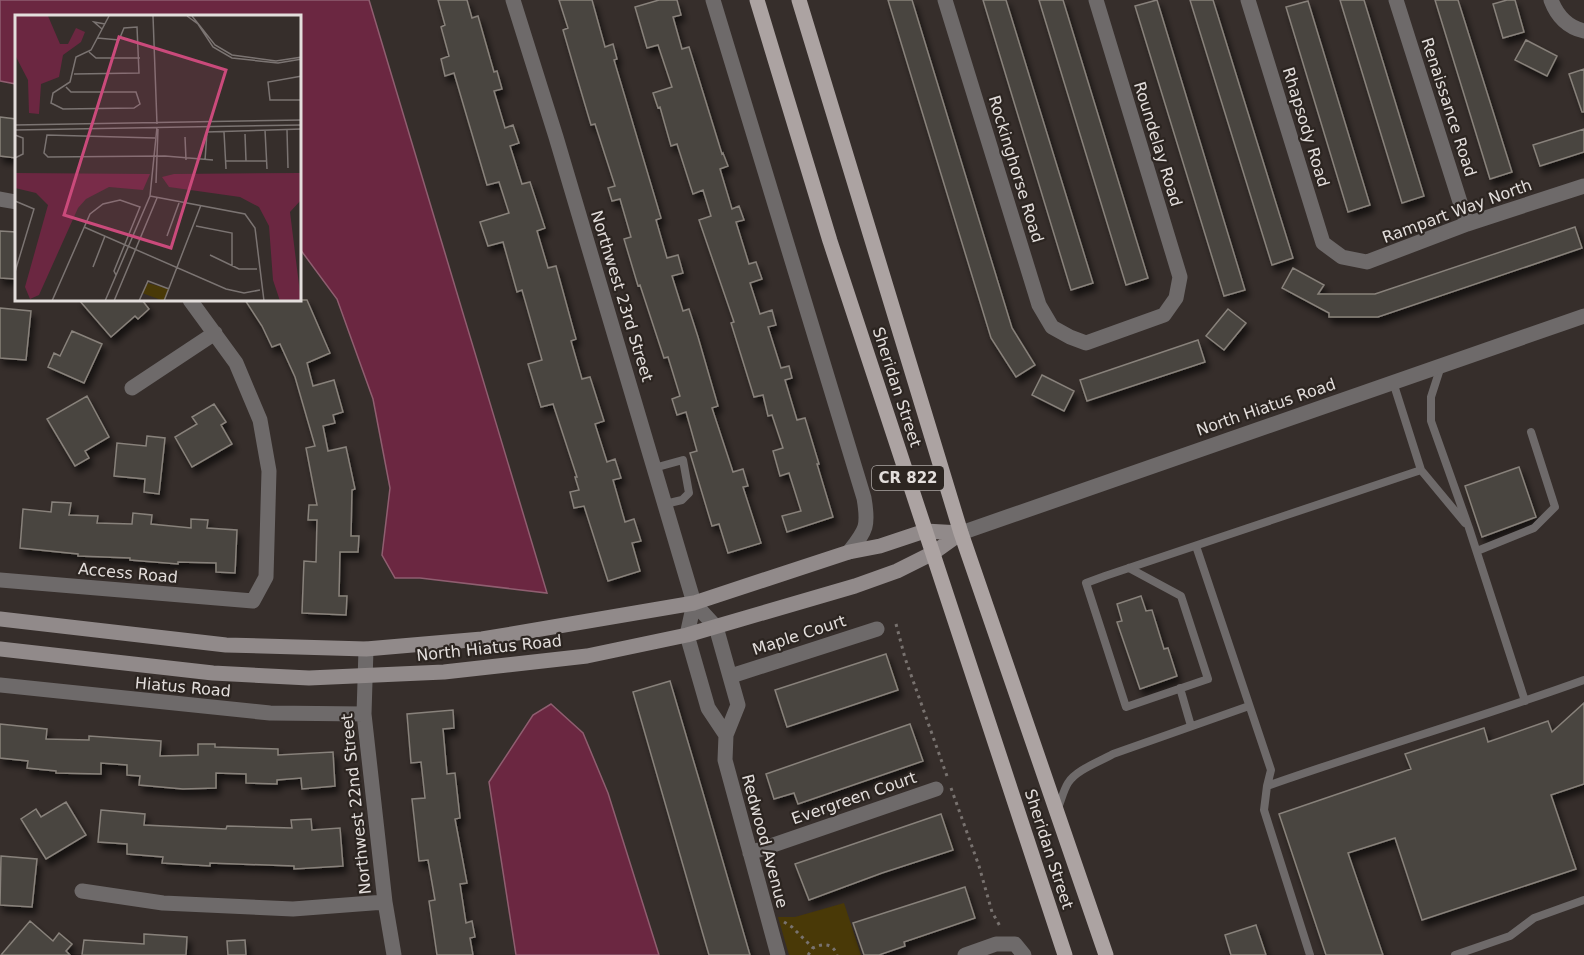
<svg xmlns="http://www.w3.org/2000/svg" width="1584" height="955" font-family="'DejaVu Sans',sans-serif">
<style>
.green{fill:#493907}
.water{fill:#6b2741;stroke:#8f5e70;stroke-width:1.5}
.building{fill:#4a443f;stroke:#88827b;stroke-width:1.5;filter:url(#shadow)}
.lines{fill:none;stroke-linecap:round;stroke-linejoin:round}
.path{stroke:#78726f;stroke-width:3;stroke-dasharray:3 4.5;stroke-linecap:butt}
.service{stroke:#6e6a6a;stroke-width:8}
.minor{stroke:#6e6a6a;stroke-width:15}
.tertiary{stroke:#6e6a6a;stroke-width:15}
.secondary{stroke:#918a8a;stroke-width:15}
.primary{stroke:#aca3a2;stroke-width:15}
.labels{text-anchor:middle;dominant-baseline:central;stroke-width:4.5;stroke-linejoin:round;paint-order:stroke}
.shield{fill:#2c2521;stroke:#aca6a4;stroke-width:1.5}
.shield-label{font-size:15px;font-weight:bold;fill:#e3dedc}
.street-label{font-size:16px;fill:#e3dedc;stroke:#2c2521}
.inset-road{fill:none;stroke:#7b7472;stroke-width:1.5}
.view{fill:#ca4a7b;fill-opacity:0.15;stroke:#ca4a7b;stroke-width:3}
.inset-edge{fill:none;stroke:#e3dedc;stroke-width:3}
</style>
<defs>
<filter id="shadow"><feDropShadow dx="3.5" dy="6" stdDeviation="3" flood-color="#0009"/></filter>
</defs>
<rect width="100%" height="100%" fill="#362e2b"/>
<path class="green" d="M844,903L861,955H789L778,917H795Z"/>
<path class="water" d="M0,0H369L547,593L420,578H395L382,555L390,488L373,399L337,299L300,249V16H16V84L0,81Z
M551,704L583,733L608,793L659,955H516L489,782L533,715Z"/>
<path class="building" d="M438,0H467L472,18L478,16L494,72L497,71L502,89L494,91L505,128L513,125L519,143L510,146L522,184L530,182L545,228L537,231L548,268L556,266L576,339L571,341L582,379L590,377L604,421L595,424L607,462L615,459L621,478L613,480L625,522L634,519L641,541L632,543L640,571L608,581L584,506L574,508L570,492L579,490L575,477H577L553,404L541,407L528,364L542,360L522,290L517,292L503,242L488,246L480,222L509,213L499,182L487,185L454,73L445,76L441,59L449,56L441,27L445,25Z
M559,0H592L605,47L613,44L617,59L614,60L661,218L656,220L667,258L678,255L683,273L672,276L683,311L689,309L698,337L718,406L712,408L733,472L743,469L748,486L743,487L761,543L728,553L719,524L712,526L690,453L697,451L686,412L677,415L672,399L680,396L668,357L664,358L640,285L638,286L624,239L631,237L620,199L612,201L608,188L615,186L595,124L591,125L575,71L563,30L568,28Z
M659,0H677L681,15L673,17L682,49L689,47L722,154L723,153L728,166L720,169L732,209L739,206L744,220L736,222L749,264L756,262L762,279L750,283L760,314L772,310L776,325L768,327L781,368L789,366L792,378L785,380L797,420L805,418L819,464H817L833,517L787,532L782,516L801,511L789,473L780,476L773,451L783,448L772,415L768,416L763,395L754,397L731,323L734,322L699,220L711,216L703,190L693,194L677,144L671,146L660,107L658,108L653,93L672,87L658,45L647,48L635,7Z
M888,0H912L1012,328L1035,365L1016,377L991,338Z
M983,0H1006L1093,283L1071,290Z
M1039,0H1063L1148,278L1126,285Z
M1157,0L1245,290L1224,296L1135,6Z
M1190,0H1213L1293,258L1272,265Z
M1340,0H1364L1424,196L1402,203Z
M1435,0H1458L1512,172L1490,179Z
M1507,0H1515L1524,32L1503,38L1493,4Z
M1308,1L1370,205L1348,212L1286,7Z
M1526,40L1557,56L1547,76L1515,60Z
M1584,69V112H1582L1569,74Z
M0,117L16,119V158L0,156Z
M1584,129V152L1540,166L1533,145Z
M1575,227L1582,248L1378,317H1329V313L1282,288L1293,268L1324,285L1318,294H1375Z
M0,231L16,232V279L0,278Z
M79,300H142L149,309L138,319L135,316L111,337Z
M245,300H307L330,353L307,363L313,386L334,380L343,412L333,415L335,423L323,426L328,451L346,447L355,489L352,490L351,536H359L358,552H340L339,596H347L346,615L302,613L304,561L316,562L317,520H308L309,505H317L306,448L315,446L295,377L280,344L272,347L262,326Z
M0,308L31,311L26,360L0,358Z
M1228,309L1246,323L1224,350L1206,336Z
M72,331L102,344L84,383L48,367L54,353L60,356Z
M1198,340L1205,362L1087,401L1080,380Z
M1042,375L1074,391L1064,411L1032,395Z
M87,396L109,437L85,451L89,458L75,466L47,419Z
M214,404L226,422L221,425L232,444L192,467L175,437L197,424L192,417Z
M147,436L165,438L159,494L144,492L145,479L114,476L117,443L146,446Z
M1519,467L1536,517L1482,537L1465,486Z
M52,502L71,503L69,515L98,516L97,523L132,524L133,513L152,515L151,524L191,528V519L208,520L207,528L237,530L235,573L216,572V563L178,562V564L130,560V558L78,556V554L20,548L23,509L51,512Z
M1141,596L1146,611L1152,610L1164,649L1168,648L1177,676L1140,689L1117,622L1122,621L1117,604Z
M886,654L898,690L787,727L775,690Z
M670,681L703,793L750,955H709L702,931L633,692Z
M1584,703V784L1551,795L1576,869L1422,920L1395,838L1348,853L1383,955H1326L1279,814L1411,769L1405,754L1484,728L1488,742L1548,721L1552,732Z
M453,710L454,728L443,729L447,774L455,773L460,818L455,819L467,883L460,884L466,923L472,921L475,937L470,938L473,955H437L429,901L435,900L428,860L419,861L412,799L425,798L421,762L411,763L407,714Z
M0,724L47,729L46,739L89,740V736L161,741L160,756L198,755V744H215V747L278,749V755L333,752L335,786L302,789L301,778L277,780V784L246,783V774L216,773V788L183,789L139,785L140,776L127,775V765L101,763V774L56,773V771L27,768L28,761L0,758Z
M910,724L923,761L798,804L794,793L774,799L766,774Z
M66,802L86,835L46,859L21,819L36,809L41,817Z
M101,810L145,814L144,825L226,829L227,826L292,828L291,820L311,819L312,830L340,828L343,866L294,869V866L210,863V866L162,863L163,857L127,854V844L98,842Z
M941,814L953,850L882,873L809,900L795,864Z
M1,856L37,859L32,907L0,905Z
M965,887L975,918L904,942L905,946L879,955H864L853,923Z
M30,921L53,941L59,933L72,944L66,951L70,955H1Z
M1256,925L1266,955H1231L1225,935Z
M144,934L187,937L186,955H82L84,940L144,944Z
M245,940L246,955H228L227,941Z"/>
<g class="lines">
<path class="path" d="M896,624L905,658L948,779
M951,788L979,866L992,912L1001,928
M784,922L792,927L813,948
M808,955L813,948C823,943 833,943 837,955"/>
<path class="service" d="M1441,366L1431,397V421L1469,528L1525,701
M1393,382L1421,470L1465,523
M654,468L683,460L689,493L682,500L665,504
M1196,546L1271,770L1267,786C1372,749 1479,718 1584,680
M1477,551L1534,528L1555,507L1531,432
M1129,568L1181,596L1208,679L1126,707L1086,583L1105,576L1421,470
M1180,688L1191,726
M1267,786L1264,810L1310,955
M1057,810C1061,802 1063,791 1068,783C1076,770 1099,762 1113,754L1249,706
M1455,955L1510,936L1534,918L1584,900"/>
<path class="minor" d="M513,0L556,137L694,603L716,627L738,705L726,735L725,760L778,955
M713,0L864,498C869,527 866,530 849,552
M945,0L1039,305L1052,327L1070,337L1086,343L1164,315L1176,298L1180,277L1096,0
M1248,0L1323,243L1342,257L1367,262L1467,224L1584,186
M1396,0L1467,224
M1551,0C1557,16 1567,27 1584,31
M0,199L16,202
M132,388L215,333
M0,580L253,601L266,577L269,471L260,420L236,363L190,300
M694,603L687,635L708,708L726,735
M366,649L364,714L385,902L394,955
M731,676L877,629
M0,685L270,713L364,714
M750,853L936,789
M82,891L163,903L293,909L385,902
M965,955L996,944H1015L1024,955"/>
<path class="tertiary" d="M961,533L1584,316"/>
<path class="secondary" d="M0,619L226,645L366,649L482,639L694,603L849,552L880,546L925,531L961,533
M0,649L213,673L309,678L444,672L587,656L687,635L855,586L897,571L933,553L961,533"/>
<path class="primary" d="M757,0L830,241L1065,955
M799,0L961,533L1106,955"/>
</g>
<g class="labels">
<rect class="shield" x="872" y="466" width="72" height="24" rx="4.5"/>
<g class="shield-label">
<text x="908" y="478">CR 822</text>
</g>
<g class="street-label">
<text transform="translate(1449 107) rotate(72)">Renaissance Road</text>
<text transform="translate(1306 127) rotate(73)">Rhapsody Road</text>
<text transform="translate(1158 144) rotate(73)">Roundelay Road</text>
<text transform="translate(1016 169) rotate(73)">Rockinghorse Road</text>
<text transform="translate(1457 211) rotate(-20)">Rampart Way North</text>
<text transform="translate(622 296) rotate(73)">Northwest 23rd Street</text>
<text transform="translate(897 387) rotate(72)">Sheridan Street</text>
<text transform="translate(1266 407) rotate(-19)">North Hiatus Road</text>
<text transform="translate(128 573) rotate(5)">Access Road</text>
<text transform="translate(799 635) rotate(-18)">Maple Court</text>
<text transform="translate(489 648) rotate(-6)">North Hiatus Road</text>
<text transform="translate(183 687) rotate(5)">Hiatus Road</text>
<text transform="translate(854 798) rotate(-19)">Evergreen Court</text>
<text transform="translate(356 804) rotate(-96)">Northwest 22nd Street</text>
<text transform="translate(765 841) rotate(75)">Redwood Avenue</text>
<text transform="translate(1049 849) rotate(72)">Sheridan Street</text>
</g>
</g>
<g transform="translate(15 15)">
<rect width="286" height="286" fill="#362e2b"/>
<path d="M132,268L154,274L149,286L127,278Z" fill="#493907"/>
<path d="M0,1H33L45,29H53L61,13L70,17L66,27L48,40L44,62L26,69L24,99L14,98L13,65L0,40ZM0,158L135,159L128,175L94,172L71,184L63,193L24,280L15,284L10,272L33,190L21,178L0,173ZM286,158V185L275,197L286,286H265L258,265L254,211L244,192L225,182L154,172L147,162L159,159Z" fill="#6b2741"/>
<path class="inset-road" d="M138,1L142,109M172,1L183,9L198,32L217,43L263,48L287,44M177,1L200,30L217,40L261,46L287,42M87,14L79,7L90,9M74,37L81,43H125M59,59L124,58L122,12L109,13L104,25L82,23M287,61L253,67L255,85H287M51,72L56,77H121L125,89L119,93L48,94L36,88L38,78L55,67L61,42L76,35L94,1M0,110L287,105M0,115L287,110M250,115L252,154M272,115L273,153M209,117L211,154M230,119L231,146M0,120L8,123V139L0,143M170,122L171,145M140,123L32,120L29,138L33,142L150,141L198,145M190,145L192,117L287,114M211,146H251M141,168L143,114M135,181L230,199L240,213L249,286M0,186L19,194L0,257M181,211L217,218V251M69,212L211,274L229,278L245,275M152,221L164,188M195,240L224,254H242M78,252L90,221M37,286L75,199L88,189L105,185L125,192L99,256L101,260M90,286L135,181L142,112M99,286L142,183M124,286L133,266L154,274M149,286L186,190"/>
<path class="view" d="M104,22L211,55L156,233L49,200Z"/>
<rect width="286" height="286" class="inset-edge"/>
</g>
</svg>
